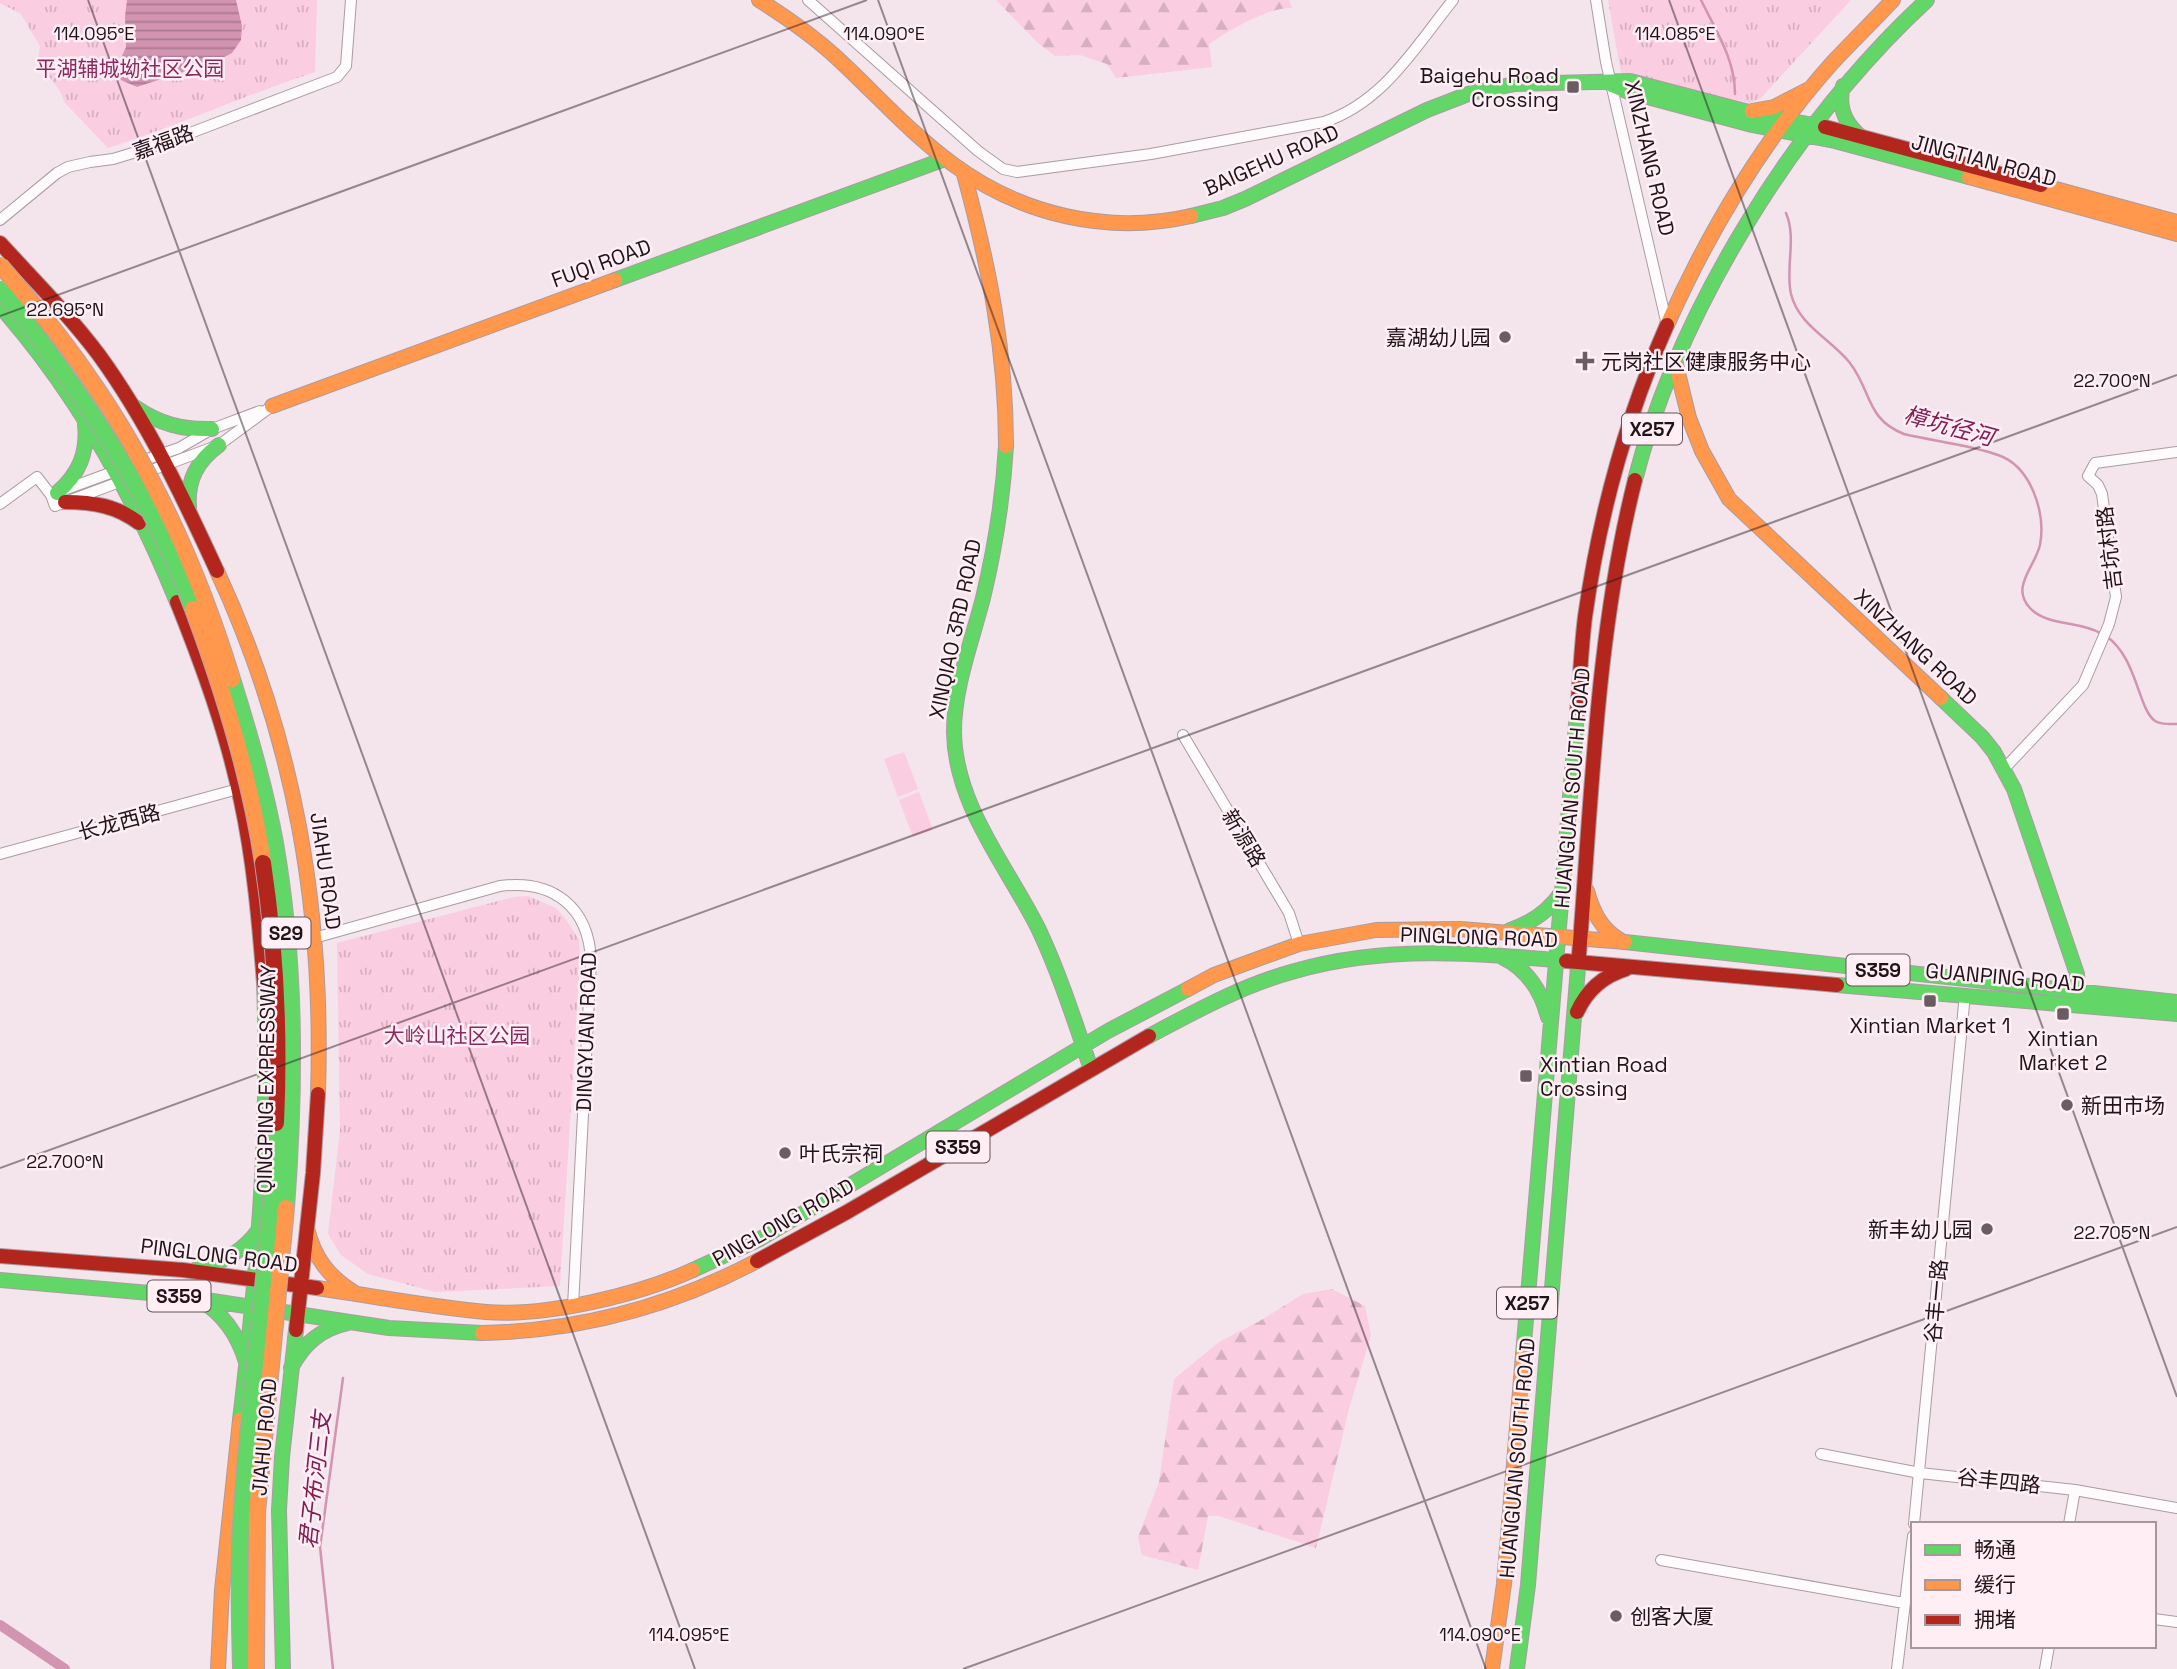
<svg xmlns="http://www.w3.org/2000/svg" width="2177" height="1669" font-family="'Space Grotesk','Noto Sans SC',sans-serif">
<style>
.green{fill:#facde1}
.forest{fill:url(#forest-firs)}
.park{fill:url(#park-tufts)}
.water{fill:url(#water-rules)}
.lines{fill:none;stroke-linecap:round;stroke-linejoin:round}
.stream{stroke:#d294b1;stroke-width:2.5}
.canal{stroke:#d294b1;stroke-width:10}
.street-casing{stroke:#aa9ca2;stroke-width:12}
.fast-casing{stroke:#aa9ca2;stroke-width:16}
.slow-casing{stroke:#aa9ca2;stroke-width:16}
.jam-casing{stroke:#aa9ca2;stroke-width:16}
.street{stroke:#fdfbfc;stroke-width:10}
.fast{stroke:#63d668;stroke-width:14}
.slow{stroke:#ff974d;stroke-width:14}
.jam{stroke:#b3261e;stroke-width:14}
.fast-bridge-casing{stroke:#b3a1a9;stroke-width:18;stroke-linecap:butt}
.slow-bridge-casing{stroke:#b3a1a9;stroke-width:18;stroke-linecap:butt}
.jam-bridge-casing{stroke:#b3a1a9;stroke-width:18;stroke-linecap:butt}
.fast-bridge{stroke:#63d668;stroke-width:16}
.slow-bridge{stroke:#ff974d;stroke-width:16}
.jam-bridge{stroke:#b3261e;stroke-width:16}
.ticks{fill:none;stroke:#201319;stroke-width:2;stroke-opacity:0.45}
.poi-dot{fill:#6a5c62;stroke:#ffeff5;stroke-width:2.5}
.labels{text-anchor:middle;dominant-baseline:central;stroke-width:5;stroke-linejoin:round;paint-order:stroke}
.shield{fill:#ffeff5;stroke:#63555b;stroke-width:2}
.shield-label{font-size:19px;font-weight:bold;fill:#201319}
.park-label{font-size:21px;fill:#8b285e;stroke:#ffeff5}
.poi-label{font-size:21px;fill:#201319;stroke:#ffeff5;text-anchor:start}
.street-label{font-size:21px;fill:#201319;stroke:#ffeff5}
.water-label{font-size:23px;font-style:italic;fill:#821f56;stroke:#ffeff5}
.ticks-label{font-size:18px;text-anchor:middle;fill:#201319;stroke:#ffeff5;stroke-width:5;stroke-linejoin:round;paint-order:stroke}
</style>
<defs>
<pattern id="forest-firs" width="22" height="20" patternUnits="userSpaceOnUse" patternTransform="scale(1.75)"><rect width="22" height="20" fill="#facde1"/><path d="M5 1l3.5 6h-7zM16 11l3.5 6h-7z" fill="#d6afc0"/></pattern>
<pattern id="park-tufts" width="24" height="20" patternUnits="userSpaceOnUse" patternTransform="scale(1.75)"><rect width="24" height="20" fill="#facde1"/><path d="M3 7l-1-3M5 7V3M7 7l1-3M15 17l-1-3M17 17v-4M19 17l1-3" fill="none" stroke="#d6afc0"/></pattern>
<pattern id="water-rules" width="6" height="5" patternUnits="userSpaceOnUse" patternTransform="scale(1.75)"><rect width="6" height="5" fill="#d294b1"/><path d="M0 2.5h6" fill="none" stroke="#aa788f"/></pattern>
</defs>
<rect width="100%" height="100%" fill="#f4e4eb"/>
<path class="green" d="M904,752L918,789L898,797L884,759Z
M919,792L933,830L913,837L899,800Z"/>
<path class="forest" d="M996,0H1289L1292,8C1268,7 1229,30 1209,44L1212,67L1116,78L1107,64L1080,55L1055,56L1038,43Z
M1332,1289L1365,1306L1371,1335L1349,1409L1316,1548L1219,1516H1208L1198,1570L1142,1555L1138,1537L1159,1482L1174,1379L1219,1342L1258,1322L1303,1294Z"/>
<path class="park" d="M0,0H317L315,72C245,95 178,126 108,148L65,103L60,91L38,61L40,46L21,14L0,3Z
M1608,0H1851L1769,89L1760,99L1749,103L1621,73Z
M528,896L556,908L567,921L579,940L580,959L560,1286L435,1292L368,1274L341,1255L328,1234L340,1130L337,943L514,897Z"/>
<path class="water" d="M127,0H236L242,26L241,40L232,53L216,61L137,87L121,80L116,69L126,47L125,17Z"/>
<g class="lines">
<path class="stream" d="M1701,0C1716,31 1735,59 1735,94
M1786,213C1797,239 1785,267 1791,294C1799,326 1831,339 1850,363C1872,392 1866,419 1904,434C1933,441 1971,445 1998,455C2031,466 2046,513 2040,545C2035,567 2010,587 2030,608C2046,626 2080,621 2100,633
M2106,636C2137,657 2138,709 2155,721C2162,725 2170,724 2177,724
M333,1669L320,1547L343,1378"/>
<path class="canal" d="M0,1625L65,1669"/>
<defs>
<path id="street" d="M808,0L978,151L1003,169L1017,172L1151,154L1324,122C1384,102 1415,47 1453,0
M1596,0L1606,62L1667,325
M0,220L57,173L68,167L90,162L113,159L159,145L337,77L346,66L351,0
M136,463L179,448L212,429L260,411
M144,473L219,445L272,406
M61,491L121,469
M0,504L37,477L51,495L55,506L125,480
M1183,735L1289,913L1299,944
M2004,769L2083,685L2109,624L2116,597L2102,494L2098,485L2088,476L2095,463L2177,452
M0,854L238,789
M314,938L500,886C553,879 589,907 591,961L573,1306
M1821,1454L1920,1473L2075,1490L2177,1508
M1914,1524L1965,994
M2069,1524L2075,1490
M1661,1560L1904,1603
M2154,1619L2177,1622
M1897,1669L1913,1536
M2045,1669L2049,1646"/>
<path id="fast" d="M1612,85L1629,92L1752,125L1835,141L1969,177
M1843,86C1838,105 1844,122 1859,135
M1191,216L1223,208L1245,199L1427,110L1471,93L1515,84L1630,81L1764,116L1825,127
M615,280L945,159
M0,306C76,392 134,496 177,602
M135,407C159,424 183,430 212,429
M1006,446C1003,498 995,548 983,598C972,641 954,687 954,732C955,806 1008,867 1039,930C1060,975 1075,1022 1091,1069
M1635,480C1679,308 1797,120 1927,0
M57,493C79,474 88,453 85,424
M189,507C187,480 197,461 219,445
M1941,698L1982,737L1994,752L2014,789L2077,974L2078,992
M1510,930C1531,923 1548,912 1561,893
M1625,942L2177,1002
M1502,957C1527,969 1541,990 1548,1017
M1837,985L2177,1014
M1149,1036C1196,1011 1243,985 1295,971C1385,945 1475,953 1566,961
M197,1269C224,1262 244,1251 260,1228
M693,1270L760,1239L1108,1031L1188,989
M0,1280L173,1295L389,1328L482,1333
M200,1300C224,1314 238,1335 246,1362
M1523,1355L1577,713
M291,1368C304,1343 321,1329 348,1323
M240,1420C257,1274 270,1129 264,983
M283,1669L279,1510L282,1457L296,1330
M1517,1669L1528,1585L1579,955"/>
<path id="slow" d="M759,0C786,17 812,35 836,57C875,93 911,134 954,165C1022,215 1108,235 1191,216
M1752,111L1774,107L1809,89
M964,174C989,266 1006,351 1006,446
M1969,177L2177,234
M2041,185L2177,222
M1667,325C1709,231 1764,139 1833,62C1853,41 1873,21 1893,0
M1676,365L1689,418L1702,451L1729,499L1941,698
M272,406L615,280
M217,571C295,739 324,910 318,1094
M1587,891C1593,912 1601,929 1620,940
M1188,989L1214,975L1299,944L1376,930L1460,929L1625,942
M307,1228C314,1258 329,1277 355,1293
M317,1288C373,1296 430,1307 486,1312C546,1317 638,1295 693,1270
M482,1333C578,1331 672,1306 757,1261
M218,1669L222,1590L240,1420
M1492,1669L1504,1584L1523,1355"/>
<path id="jam" d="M1825,127L2041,185
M0,243C34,280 69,315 99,355C147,421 183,497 217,571
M65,502C93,502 117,506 139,523
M177,602C203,667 227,733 241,801C254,861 259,922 264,983
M1577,713C1580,681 1581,649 1585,617C1599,517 1626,418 1667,325
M1579,955C1592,796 1596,634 1635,480
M1566,961L1837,985
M1577,1012C1587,990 1603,976 1626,969
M0,1256L183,1270L317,1288
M757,1261L847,1212L1149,1036
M296,1330L313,1173L318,1094"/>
</defs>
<use href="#street" class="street-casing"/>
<use href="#fast" class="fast-casing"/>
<use href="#slow" class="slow-casing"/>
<use href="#jam" class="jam-casing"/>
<use href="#street" class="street"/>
<use href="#fast" class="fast"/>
<use href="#slow" class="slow"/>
<use href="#jam" class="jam"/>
<defs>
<path id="fast-bridge" d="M0,289C79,386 149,491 193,609
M232,679C249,733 265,787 275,843C296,963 295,1087 286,1208
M241,1669C240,1621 238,1573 241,1525C249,1391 270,1258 276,1123"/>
<path id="slow-bridge" d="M0,265C30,300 60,335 86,373C151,465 199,571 232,679
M193,609C224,692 250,776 263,863
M256,1669L257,1513L286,1208"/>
<path id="jam-bridge" d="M263,863C276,949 280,1036 276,1123"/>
</defs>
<use href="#fast-bridge" class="fast-bridge-casing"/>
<use href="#slow-bridge" class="slow-bridge-casing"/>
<use href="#jam-bridge" class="jam-bridge-casing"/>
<use href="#fast-bridge" class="fast-bridge"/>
<use href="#slow-bridge" class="slow-bridge"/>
<use href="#jam-bridge" class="jam-bridge"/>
</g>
<path class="ticks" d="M88,0L695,1669M878,0L1486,1669M1669,0L2177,1397M0,316L867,0M0,1168L2177,375M963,1669L2177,1227"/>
<g class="poi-dot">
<rect x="1566" y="80" width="14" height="14" rx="3.5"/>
<circle cx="1505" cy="337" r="7"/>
<path d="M1581.5 350.5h7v7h7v7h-7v7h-7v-7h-7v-7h7z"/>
<rect x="1923" y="994" width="14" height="14" rx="3.5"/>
<rect x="2056" y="1007" width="14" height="14" rx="3.5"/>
<rect x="1519" y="1069" width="14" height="14" rx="3.5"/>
<circle cx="2067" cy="1105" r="7"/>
<circle cx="785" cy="1153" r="7"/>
<circle cx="1987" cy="1229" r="7"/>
<circle cx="1616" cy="1616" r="7"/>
</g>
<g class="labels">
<g class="shield">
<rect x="1622" y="413.5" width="60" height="31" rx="5"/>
<rect x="261.5" y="917.5" width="49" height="31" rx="5"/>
<rect x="1846.5" y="954.5" width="63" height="31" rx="5"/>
<rect x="926.5" y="1131.5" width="63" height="31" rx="5"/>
<rect x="147.5" y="1280.5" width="63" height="31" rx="5"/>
<rect x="1497" y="1287.5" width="60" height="31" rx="5"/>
</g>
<g class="shield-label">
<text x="1652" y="429">X257</text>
<text x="286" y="933">S29</text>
<text x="1878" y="970">S359</text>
<text x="958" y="1147">S359</text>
<text x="179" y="1296">S359</text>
<text x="1527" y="1303">X257</text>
</g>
<g class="park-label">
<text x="130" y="68">平湖辅城坳社区公园</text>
<text x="457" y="1035">大岭山社区公园</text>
</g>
<g class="poi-label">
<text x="1559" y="75" text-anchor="end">Baigehu Road<tspan x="1559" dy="24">Crossing</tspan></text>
<text x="1491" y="337" text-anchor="end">嘉湖幼儿园</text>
<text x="1601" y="361">元岗社区健康服务中心</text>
<text x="1930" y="1025" text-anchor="middle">Xintian Market 1</text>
<text x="2063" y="1038" text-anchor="middle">Xintian<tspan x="2063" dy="24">Market 2</tspan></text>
<text x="1540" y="1064">Xintian Road<tspan x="1540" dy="24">Crossing</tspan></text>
<text x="2081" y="1105">新田市场</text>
<text x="799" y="1153">叶氏宗祠</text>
<text x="1973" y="1229" text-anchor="end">新丰幼儿园</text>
<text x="1630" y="1616">创客大厦</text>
</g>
<g class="street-label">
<text transform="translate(163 142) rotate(-20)">嘉福路</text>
<text transform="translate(1650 158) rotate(77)">XINZHANG ROAD</text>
<text transform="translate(1271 160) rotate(-24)">BAIGEHU ROAD</text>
<text transform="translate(1984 160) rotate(15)">JINGTIAN ROAD</text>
<text transform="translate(601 263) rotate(-20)">FUQI ROAD</text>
<text transform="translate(2109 548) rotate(-97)">吉坑村路</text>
<text transform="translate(955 629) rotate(-78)">XINQIAO 3RD ROAD</text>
<text transform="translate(1916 647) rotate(43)">XINZHANG ROAD</text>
<text transform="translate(1572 788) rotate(-85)">HUANGUAN SOUTH ROAD</text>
<text transform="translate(119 822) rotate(-15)">长龙西路</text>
<text transform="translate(1244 838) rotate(59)">新源路</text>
<text transform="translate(326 871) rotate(82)">JIAHU ROAD</text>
<text transform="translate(1479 937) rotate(2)">PINGLONG ROAD</text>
<text transform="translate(2005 977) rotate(5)">GUANPING ROAD</text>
<text transform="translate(586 1032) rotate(-88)">DINGYUAN ROAD</text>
<text transform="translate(266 1079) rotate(-89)">QINGPING EXPRESSWAY</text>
<text transform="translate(783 1222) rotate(-29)">PINGLONG ROAD</text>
<text transform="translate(219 1255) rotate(7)">PINGLONG ROAD</text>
<text transform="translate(1936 1301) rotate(-85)">谷丰一路</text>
<text transform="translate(264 1437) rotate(-85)">JIAHU ROAD</text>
<text transform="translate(1517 1458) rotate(-85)">HUANGUAN SOUTH ROAD</text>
<text transform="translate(1999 1481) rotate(6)">谷丰四路</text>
</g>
<g class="water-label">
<text transform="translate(1949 426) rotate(15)">樟坑径河</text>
<text transform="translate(315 1480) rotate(-84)">君子布河三支</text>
</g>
</g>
<g class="ticks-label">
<text x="94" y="40">114.095°E</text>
<text x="884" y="40">114.090°E</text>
<text x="1675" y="40">114.085°E</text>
<text x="65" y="316">22.695°N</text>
<text x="2112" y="387">22.700°N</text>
<text x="65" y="1168">22.700°N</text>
<text x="2112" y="1239">22.705°N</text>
<text x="689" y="1641">114.095°E</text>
<text x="1480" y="1641">114.090°E</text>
</g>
<rect x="1911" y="1522" width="245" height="126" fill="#ffeff5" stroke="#a6979d" stroke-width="2"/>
<rect x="1925" y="1545" width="35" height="10" fill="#63d668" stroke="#a6979d" stroke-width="2"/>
<text x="1974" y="1557" font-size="21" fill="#201319">畅通</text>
<rect x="1925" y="1580" width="35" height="10" fill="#ff974d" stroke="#a6979d" stroke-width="2"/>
<text x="1974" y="1592" font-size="21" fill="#201319">缓行</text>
<rect x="1925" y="1615" width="35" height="10" fill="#b3261e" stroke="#a6979d" stroke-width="2"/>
<text x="1974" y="1627" font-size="21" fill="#201319">拥堵</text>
</svg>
